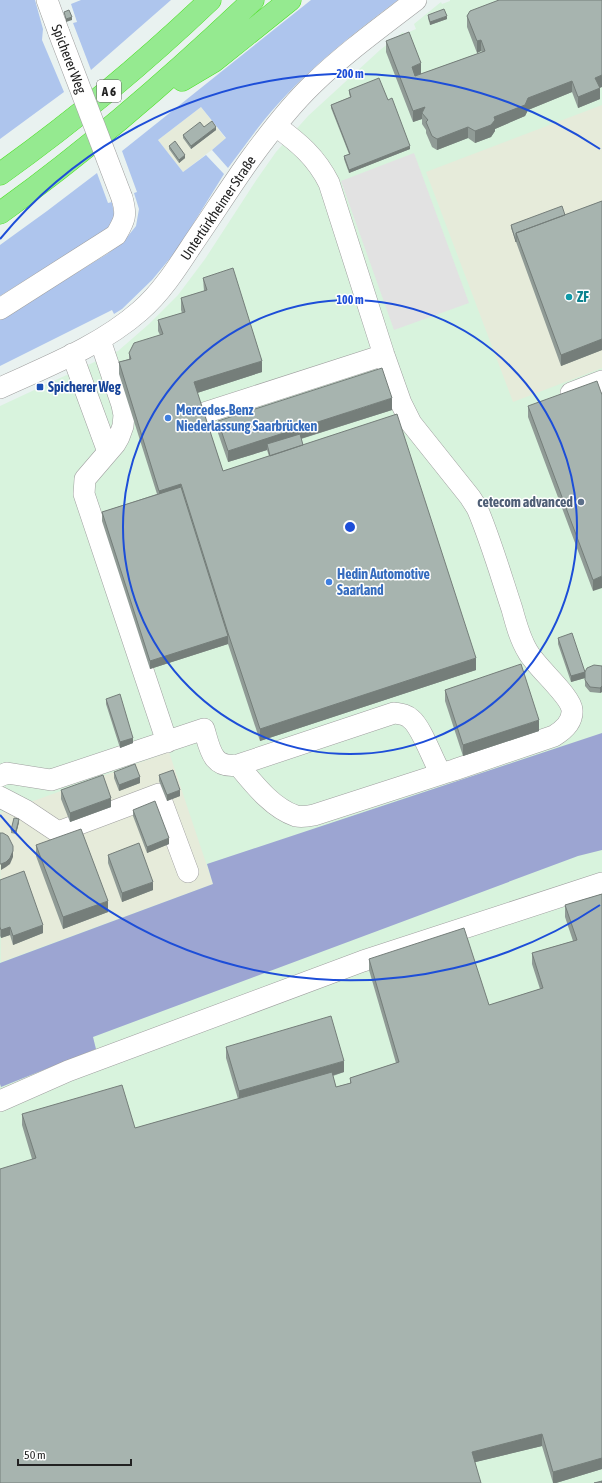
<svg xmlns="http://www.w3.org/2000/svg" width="602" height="1483" font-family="'Asap Condensed',sans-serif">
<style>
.commercial{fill:#d8f3dd}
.industrial{fill:#e6ebda}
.grass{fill:#aec5ed}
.forest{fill:#9ca5d2}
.parking{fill:#e2e2e2}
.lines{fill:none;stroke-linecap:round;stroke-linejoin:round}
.minor-casing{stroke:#9f9f9f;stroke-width:22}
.highway-casing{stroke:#4de125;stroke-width:23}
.minor{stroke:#fff;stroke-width:21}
.highway{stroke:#95ea90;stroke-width:22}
.minor-bridge-casing{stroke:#9f9f9f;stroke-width:22;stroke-linecap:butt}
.minor-bridge{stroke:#fff;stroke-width:21}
.wall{fill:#909b96}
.shaded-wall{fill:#757e7a}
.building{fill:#a7b4af;stroke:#757e7a}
.ring{fill:none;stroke:#1d4ed8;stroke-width:2}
.culture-dot{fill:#0f9aa8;stroke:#fff;stroke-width:1.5}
.transit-dot{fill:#1a4fb4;stroke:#fff;stroke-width:1.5}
.shop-dot{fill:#3f7fe0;stroke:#fff;stroke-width:1.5}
.service-dot{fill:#5c6f8a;stroke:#fff;stroke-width:1.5}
.labels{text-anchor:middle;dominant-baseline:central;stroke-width:3;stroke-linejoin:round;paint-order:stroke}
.shield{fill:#fff;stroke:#646464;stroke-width:1}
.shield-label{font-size:13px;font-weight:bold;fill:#222}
.street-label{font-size:14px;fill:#222;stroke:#fff}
.culture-label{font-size:14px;font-weight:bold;fill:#0d838f;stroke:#fff;text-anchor:start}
.transit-label{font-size:14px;font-weight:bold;fill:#164399;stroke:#fff;text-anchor:start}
.shop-label{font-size:14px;font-weight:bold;fill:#366cbe;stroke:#fff;text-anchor:start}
.service-label{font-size:14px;font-weight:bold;fill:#4e5e75;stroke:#fff;text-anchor:end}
.centre{fill:#1d4ed8;stroke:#fff;stroke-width:2}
.ring-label{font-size:12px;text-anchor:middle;font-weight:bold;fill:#1d4ed8;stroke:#fff;stroke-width:3;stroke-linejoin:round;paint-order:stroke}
</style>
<rect width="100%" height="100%" fill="#e9f2f0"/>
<path class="commercial" d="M450,0H602V1483H0V406L118,351L149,324L178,295L205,259L257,179L276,152L308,116L380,50L403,32L404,34L416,29L414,24L441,2L442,4L450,1Z"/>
<path class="industrial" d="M602,105V368L513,402L426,172Z
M201,107L226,139L183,172L158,140Z
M169,752L213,884L1,962L0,813Z"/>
<path class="grass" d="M0,0H35L43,29L42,40L64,92L0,139Z
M81,0H171L91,70L73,23L77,22L71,4Z
M311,0H398C350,36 303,73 265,119C252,135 240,152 228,168L212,150L226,138L201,107L158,140L183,172L206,155L224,174L177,250L152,280L122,309L114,314L112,310L0,366V320L107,254L124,241L136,226L139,209L134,193L137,192L122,151Z
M97,173L108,203L112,202L114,214L113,224L96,236L0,296V245L47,211Z"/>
<path class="forest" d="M602,733V850L578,856L93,1037L96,1049L1,1087L0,1084V963L213,884L207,864Z"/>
<path class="parking" d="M414,153L469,303L394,330L341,181Z"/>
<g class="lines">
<defs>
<path id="minor" d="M47,0L59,33
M0,309L116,235C125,220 127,215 122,198
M100,340L122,405L124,415L123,426L119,437L115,444L85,479L84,494L167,742
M72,354L108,452
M0,388C48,366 100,346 140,311C161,293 177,268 192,245C212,216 231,186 251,158C270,132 290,106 313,84C345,53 381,27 416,0
M571,393L602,381
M201,414L384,355
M238,765C253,783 272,808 296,816C301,817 309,816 314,815L444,773
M0,776L7,773L51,780L204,729C210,749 212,769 238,765L394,713C400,714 406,714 411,719C421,727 431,755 438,768L444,773L454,770L554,736C564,730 573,722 572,710C571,696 537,668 528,652C520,639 516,624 512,609C501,576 491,541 477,508L470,497L411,423L401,403L384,355L329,183C316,157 299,143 276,126
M0,797L25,810L58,832L159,794L188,872
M0,1101L68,1071L363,961L602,883"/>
<path id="highway" d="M182,80L214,61L290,0
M0,174C74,121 144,63 210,0
M0,213C91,148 172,77 253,0"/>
</defs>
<use href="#minor" class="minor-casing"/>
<use href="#highway" class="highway-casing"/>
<use href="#minor" class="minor"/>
<use href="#highway" class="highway"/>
<defs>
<path id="minor-bridge" d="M59,33L122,198"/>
</defs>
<use href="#minor-bridge" class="minor-bridge-casing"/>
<use href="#minor-bridge" class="minor-bridge"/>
</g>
<path class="wall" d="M497,0H602V87L599,88L600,99L578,108L572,92L528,110L525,116L495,129V131L491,137L475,143L468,138L437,150L432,147L426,133V130L422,124V119L413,122L386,52V41L421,74L482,52L481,51L477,53L467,27V16L497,1Z
M428,15L447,19L430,25L428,18Z
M349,90L388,100L410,149L349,173L344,159V156L349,154L331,108V105L350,97L349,93Z
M204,127L216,130L191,149L183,138V135Z
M169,146L185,158L179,163L169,149Z
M602,201V350L561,366L511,228V225L565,215Z
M203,278L262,372L197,393L223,471L269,456L267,450L228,462L218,433V421L392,410L301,439L303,445L476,670L260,741L228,644L150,669L102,521V512L157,494L119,374V362L129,359V353L160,335L158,331V320L182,313L181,310V298L204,291Z
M602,395L593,591L528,417V406Z
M558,638L585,672L602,666V692L600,693L590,692L585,686V678L571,682L558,644Z
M445,690L539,731L463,756L445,701Z
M106,699L133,743L120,748L106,704Z
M114,772L140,783L119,791L114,778Z
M159,775L180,796L167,801L159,781Z
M61,790L111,807L70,822L61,799Z
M133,810L169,844L147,853L133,816Z
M19,822L16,834L11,833V830Z
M36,845L108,912L63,929L36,856Z
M108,855L153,890L122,902L108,863Z
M0,880L43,933L13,945L10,935L1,938L0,936Z
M602,894V1469L556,1483H553L542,1446L475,1462L32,1159L22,1125V1114L135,1128L238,1099L226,1058V1047L344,1072L333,1076L336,1087L350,1083V1078L396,1063L369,970V959L489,1005L540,989L532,964V953L573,941L565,917V905Z"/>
<path class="shaded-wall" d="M447,16V19L430,25V22Z
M72,17V20L66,22V19Z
M481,40V51L477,53V41Z
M421,63V74L412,78V67Z
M602,75V87L595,89V78Z
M572,81V92L528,110L525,116L495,129V131L491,137L475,143V131L494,117L528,98Z
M600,88V99L578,108V97Z
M425,107L422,113V119L413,122V111Z
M216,127V130L191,149V146Z
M468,127V138L437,150V139Z
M410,146V149L349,173V170Z
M185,155V158L179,163V160Z
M602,339V350L561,366V355Z
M262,361V372L194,394V382Z
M392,398V410L268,449L267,444V450L228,462V451Z
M181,484V495L159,502V491Z
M602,576V588L593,591V580Z
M228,636V644L150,669V661Z
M476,658V670L260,741V729Z
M585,672V678L571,682V676Z
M602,686V692L600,693V688Z
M539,720V731L463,756V745Z
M133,738V743L120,748V742Z
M140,777V783L119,791V785Z
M180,790V796L167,801V795Z
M111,798V807L70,822V813Z
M19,819V822L16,834V831Z
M169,838V844L147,853V847Z
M13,851V857L10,864L6,867L1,870V864Z
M153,882V890L122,902V893Z
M108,901V912L63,929V917Z
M43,925V933L13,945V936Z
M10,927V935L1,938V930Z
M344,1061V1072L239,1103V1091Z
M542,1434V1446L472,1463V1452Z
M602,1458V1469L556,1483H553V1472Z"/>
<path class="building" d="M499,0H602V75L595,78L600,88L578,97L572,81L528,98L525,105L494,117L495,120L491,125L475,131L468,127L437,139L432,136L426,122L428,120L422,113L425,107L413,111L386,41L409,32L421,63L412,67L415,76L485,51L481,40L477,41L467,16L470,11Z
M444,9L447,16L430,22L428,15Z
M69,10L72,17L66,19L64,12Z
M379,78L388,100L392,98L410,146L349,170L344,156L350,154L331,105L351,97L349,90Z
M212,121L216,127L191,146L183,135L200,122L204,127Z
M175,141L185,155L179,160L169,146Z
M602,201V339L561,355L516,233Z
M562,206L565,215L516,233V242L511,225Z
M233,268L262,361L194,382L223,471L397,414L476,658L260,729L228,633L181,484L159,491L119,362L131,359L129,353L134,343L163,334L158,320L185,312L181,298L207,290L203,278Z
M382,368L392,398L228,451L218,421Z
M597,381L602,395V576L593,580L528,406Z
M300,434L303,445L270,456L267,444Z
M181,487L228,636L150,661L102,512Z
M572,633L585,672L571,676L558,638Z
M521,664L539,720L463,745L445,690Z
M594,665L602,666V686L600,688L590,687L585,680V672L587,668Z
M120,694L133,738L120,742L106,699Z
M135,764L140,777L119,785L114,772Z
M173,770L180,790L167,795L159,775Z
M103,775L111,798L70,813L61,790Z
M155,801L169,838L147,847L133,810Z
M14,818L19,819L16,831L11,830Z
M81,829L108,901L63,917L36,845Z
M0,833H3L8,836L13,846V851L10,858L6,862L1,864H0Z
M139,843L153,882L122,893L108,855Z
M24,871L43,925L13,936L10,927L1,930L0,927V880Z
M602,894V1458L553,1472L542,1434L472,1452L481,1483H0V1169L36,1158L22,1114L122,1085L135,1128L332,1072L336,1087L351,1083L350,1078L399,1062L369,959L464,928L489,1005L543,988L532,953L577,940L565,905Z
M331,1016L344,1061L239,1091L226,1047Z
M602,1481V1483H594Z"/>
<g class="ring">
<circle cx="350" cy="527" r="227"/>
<path d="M600 905A453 453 0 0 1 0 815M0 239A453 453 0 0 1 600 149"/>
</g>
<circle class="culture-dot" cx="569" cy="297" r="4"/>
<rect class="transit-dot" x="36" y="383" width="8" height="8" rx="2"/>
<g class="shop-dot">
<circle cx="168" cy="418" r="4"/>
<circle cx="329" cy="582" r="4"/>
</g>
<circle class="service-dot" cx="581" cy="502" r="4"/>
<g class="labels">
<rect class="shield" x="97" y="80" width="24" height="22" rx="3"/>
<g class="shield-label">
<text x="109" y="91">A 6</text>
</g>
<g class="street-label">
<text transform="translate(69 59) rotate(69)">Spicherer Weg</text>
<text transform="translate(218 208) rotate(-56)">Untertürkheimer Straße</text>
</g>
<g class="culture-label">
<text x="577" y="297">ZF</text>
</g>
<g class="transit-label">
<text x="48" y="387">Spicherer Weg</text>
</g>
<g class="shop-label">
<text x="176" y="410">Mercedes-Benz<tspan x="176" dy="16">Niederlassung Saarbrücken</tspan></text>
<text x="337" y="574">Hedin Automotive<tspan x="337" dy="16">Saarland</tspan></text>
</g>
<g class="service-label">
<text x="573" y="502">cetecom advanced</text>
</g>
</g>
<circle cx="350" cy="527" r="6" class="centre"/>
<g class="ring-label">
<text x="350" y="78">200 m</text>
<text x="350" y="304">100 m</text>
</g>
<path d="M18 1459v6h113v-6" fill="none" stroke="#222222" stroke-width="2"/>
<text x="24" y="1459" font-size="12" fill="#222222" stroke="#ffffff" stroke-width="3" paint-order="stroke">50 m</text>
</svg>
